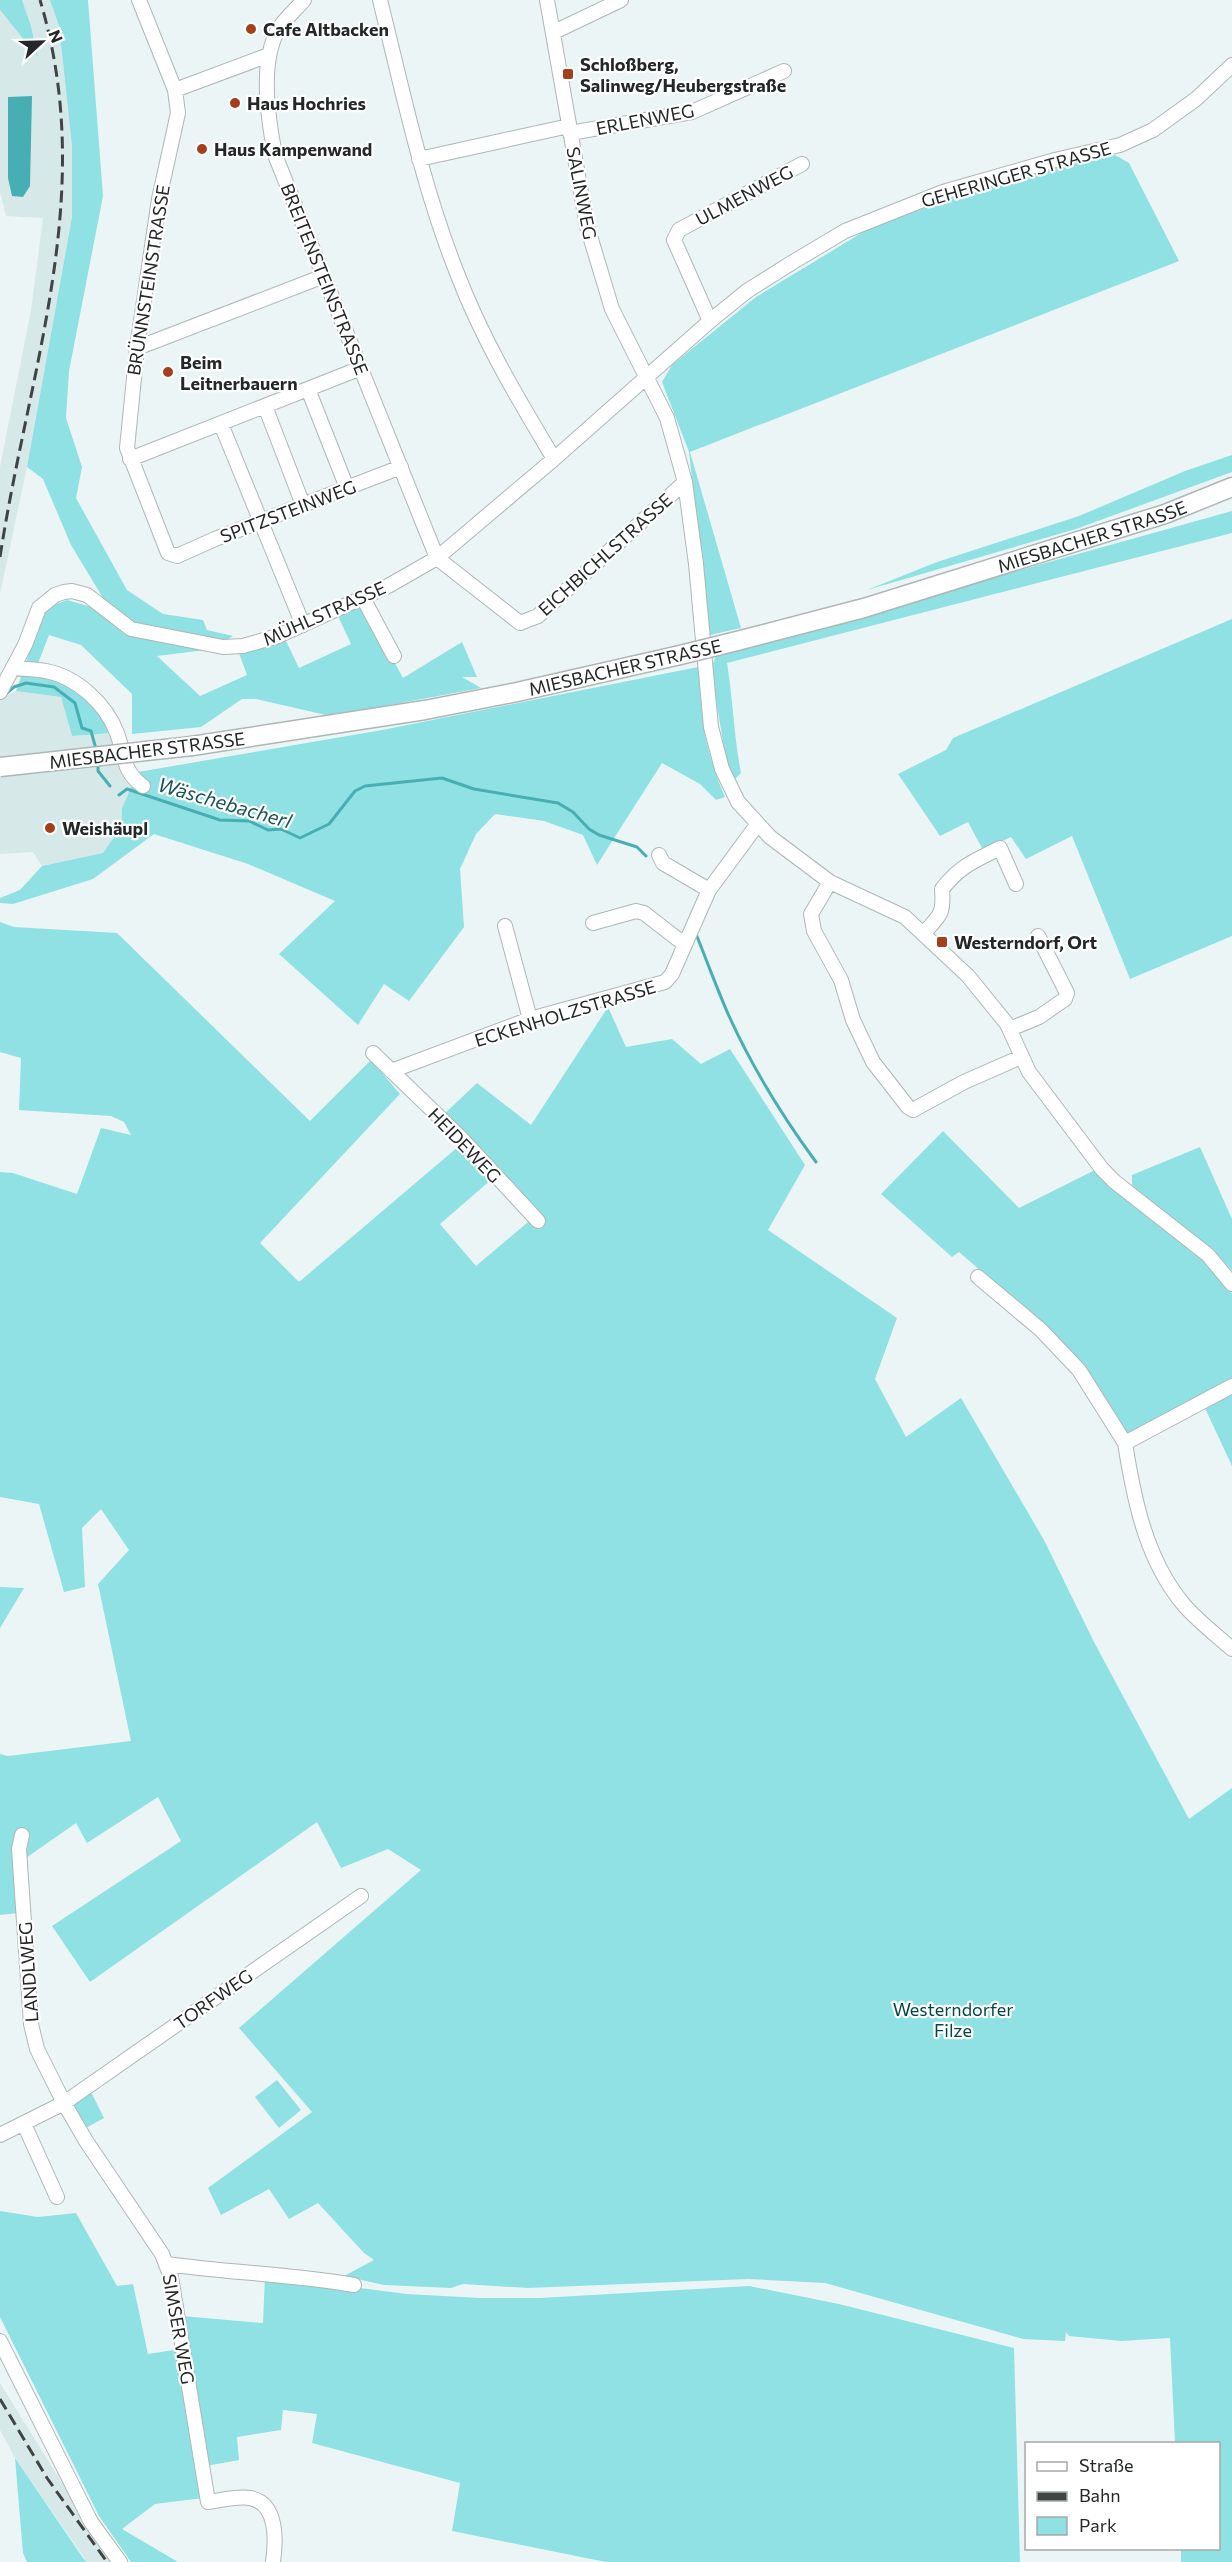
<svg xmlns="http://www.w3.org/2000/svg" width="1232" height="2562" font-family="Commissioner,sans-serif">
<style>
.built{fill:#d7e8e9}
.green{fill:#8fe1e3}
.water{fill:#47afb3}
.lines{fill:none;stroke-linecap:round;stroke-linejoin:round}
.stream{stroke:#47afb3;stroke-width:3}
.minor-casing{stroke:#aeb6b6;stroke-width:16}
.secondary-casing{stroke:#aeb6b6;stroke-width:21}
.minor{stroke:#fff;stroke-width:14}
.secondary{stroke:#fff;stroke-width:18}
.rail{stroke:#404444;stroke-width:3;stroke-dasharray:12 6;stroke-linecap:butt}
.secondary-bridge-casing{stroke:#aeb6b6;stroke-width:21;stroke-linecap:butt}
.secondary-bridge{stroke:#fff;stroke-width:18}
.poi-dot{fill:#a63e1d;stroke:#fff;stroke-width:2}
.labels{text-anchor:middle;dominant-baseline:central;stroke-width:4.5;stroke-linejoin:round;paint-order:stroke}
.poi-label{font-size:18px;font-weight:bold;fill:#242727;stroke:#fff;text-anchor:start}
.street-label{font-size:18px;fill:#242727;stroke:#fff}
.park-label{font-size:18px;fill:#034648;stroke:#fff}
.water-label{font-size:20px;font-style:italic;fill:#195456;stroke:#fff}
</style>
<rect width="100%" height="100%" fill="#ecf5f5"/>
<path class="built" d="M22,0H50L59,26L72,147V217L27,467L0,594V467L31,310L43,218L6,216L0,192V10L38,55L31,26Z
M16,691L61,697L72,736L111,733L138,772L122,808L121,827L103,853L42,866L33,852L0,854V699Z
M0,2383L98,2541L113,2562H87L15,2458L0,2430Z"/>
<path class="green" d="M0,0H22L31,26L38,57L0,10Z
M50,0H88L103,196L69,371L66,418L82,467L76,498L127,590L163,614L203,620L207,630L233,636L213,649L157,656L200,696L247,675L239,653L269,646L285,639L299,668L351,644L338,616L363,604L403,678L462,642L477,677H462L481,688L363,710L326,715L256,699H242L201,727L132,734V694L81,645L49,635L37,666L96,705L111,733L72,736L61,697L16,691L45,608L67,600L112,613L71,545L43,479L27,467L72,217V146L59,26Z
M1115,155L1129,163L1179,261L690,452L741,628L710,635L689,452L662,382L672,365L756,297L868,229L946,200L1077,162Z
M1232,455V472L1076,529L867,590L937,562L1079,516L1185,471Z
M1232,511V533L727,663C733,700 734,737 741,773L735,779L726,759L714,688L701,691C701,729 710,762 725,797L716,800L700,784L662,763L597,865L583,835L544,821L495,814L476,834L460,869L464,927L409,1001L384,984L358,1025L279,954L335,901L248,864L154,834L93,879L13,904L0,903V898L20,890L42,866L103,853L121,827L122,808L138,772L382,730L713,664L716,655Z
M1232,619V936L1130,979L1072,836L1026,859L1011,837L983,850L968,822L940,836L898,774L946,750L953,738Z
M0,922L14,927L117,933L310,1121L371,1060L400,1094L260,1243L299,1282L459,1146L492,1179L440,1224L476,1266L528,1222L538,1218L441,1117L477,1083L531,1125L608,1007L626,1047L672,1039L701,1064L730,1049L805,1165L768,1230L897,1318L875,1379L906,1437L961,1398L1044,1540L1094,1642L1189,1819L1232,1788V2562H1181V2549L1218,2548V2444L1175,2443L1170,2338L1121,2341L1069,2336L1066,2332L1065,2341L1023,2339L825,2283L748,2279L528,2288L463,2284L451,2288L384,2285L344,2276L374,2260L364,2253L318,2203L289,2219L269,2189L221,2215L208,2188L312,2112L239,2028L421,1870L388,1849L341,1868L317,1822L90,1982L52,1926L181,1841L158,1797L87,1843L76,1823L23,1860L27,1912L0,1915V1754L8,1756L131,1741L98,1584L129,1550L101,1509L82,1528L85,1587L64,1592L39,1504L0,1497V1172L13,1173L77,1194L101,1128L131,1135L124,1122L111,1116L19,1110L21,1058L0,1052Z
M943,1131L1019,1208L1097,1169L1200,1256L1230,1289L1232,1294V1381L1131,1436L1124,1435L1040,1322L959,1252L952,1257L881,1194Z
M1200,1147L1232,1219V1271C1204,1237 1164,1216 1132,1186V1175Z
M1232,1392V1466L1204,1406Z
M0,1587L24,1588L0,1628Z
M277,2080L301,2110L279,2128L255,2097Z
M90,2090L104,2118L84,2129L73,2108V2101Z
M0,2211L38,2217L76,2213L117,2286L133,2284L148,2354L180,2349L203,2498L155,2504L122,2529L178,2562H131L99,2516L0,2317Z
M265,2276L407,2294L480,2298H540L749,2286L839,2304L1014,2348L1020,2562H606L452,2531L460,2483L312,2443L317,2414L283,2410L281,2430L237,2437L239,2460L206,2466L182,2316L263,2323Z
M15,2458L83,2558L87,2562H27L23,2553Z"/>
<path class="water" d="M32,96L30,186L23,197L12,196L8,178V97Z"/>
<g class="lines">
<path class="stream" d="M5,695L14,687L26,683L54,687L75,703L82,728L91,731L96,749
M98,762V771L110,786
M119,795L127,789L220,820L249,821L268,830L281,829L300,838L329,824L355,791L365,786L442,778L474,789L558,803L573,812L589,829L599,835L637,847L646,856
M696,934C707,961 717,989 729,1016C752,1067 783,1117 816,1162"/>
<defs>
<path id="minor" d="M139,0L175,90L178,113L159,199L137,348L127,448L168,553L177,556L215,539L401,467
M304,0C296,9 286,18 279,28C259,62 268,118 275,155L437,558L520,623L538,616L685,482
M380,0C403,92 422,185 457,273C482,339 518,399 554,459
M547,0L587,226L612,309L667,418L685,482L696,564L711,727L722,769L738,802L770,837L830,882L905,917L968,976L1007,1024L1029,1072L1102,1169L1115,1182L1208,1255L1232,1284
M554,32L621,0
M175,90L269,55
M570,133L692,112L784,71
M419,159L569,126
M710,321L674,240L679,230L802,164
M137,348L324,276
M308,389L347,488
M265,406L303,505
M221,424L303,625
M130,459L361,368
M363,598L394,656
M13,668C24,669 35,669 46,671C77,677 106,704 117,733C125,755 122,771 143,786
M0,692L25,645L39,608L55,595L64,592L72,591L87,595L131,629L223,647L243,646L278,636L388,586L437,558L554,459L710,321L747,291L793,262L845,231L943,192L1055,160L1120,145L1153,130L1196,99L1232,65
M659,855L663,863L709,890
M830,882L811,914L814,931L841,980L853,1020L873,1062L908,1107L913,1110L964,1082L1021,1057
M593,923L636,911L644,913L684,944
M505,926L530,1019
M923,934C940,915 944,915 942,889C960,866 974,861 1000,848L1016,884
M1010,1029L1039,1017L1065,999L1067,993L1038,936
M373,1053L461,1138L538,1221
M391,1071L530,1019L665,982L672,974L709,890L757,825
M978,1277L1041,1330L1079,1370L1125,1443
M1232,1386L1125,1443C1134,1500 1146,1560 1184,1605C1198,1621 1216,1635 1232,1649
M22,1835L19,1849L31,2024L37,2049L64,2103L361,1896
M24,2124L57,2197
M0,2135L64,2103L86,2141L162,2254L171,2277L208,2502C222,2500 237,2496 250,2498C278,2503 276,2541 273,2562
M167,2264C230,2273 292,2274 354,2285
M0,2341L91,2522L120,2562"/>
<g id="secondary">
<path id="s1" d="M737,641L864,608L1165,514L1232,487"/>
<path d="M192,746L425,710L517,692L676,656"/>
</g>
</defs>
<use href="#minor" class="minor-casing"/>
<use href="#secondary" class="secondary-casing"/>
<use href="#minor" class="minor"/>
<use href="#secondary" class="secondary"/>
<path class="rail" d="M0,557C29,367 98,193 40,0
M0,2399L47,2478L107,2562"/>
<defs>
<path id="secondary-bridge" d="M676,656L737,641
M0,767L192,746"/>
</defs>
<use href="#secondary-bridge" class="secondary-bridge-casing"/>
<use href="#secondary-bridge" class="secondary-bridge"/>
</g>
<g class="poi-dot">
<circle cx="251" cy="29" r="6"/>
<rect x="562" y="68" width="12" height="12" rx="3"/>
<circle cx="235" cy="103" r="6"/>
<circle cx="202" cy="149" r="6"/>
<circle cx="168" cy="372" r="6"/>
<circle cx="50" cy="828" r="6"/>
<rect x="936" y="936" width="12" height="12" rx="3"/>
</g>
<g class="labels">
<g class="poi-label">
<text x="263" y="29">Cafe Altbacken</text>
<text x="580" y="64">Schloßberg,<tspan x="580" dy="21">Salinweg/Heubergstraße</tspan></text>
<text x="247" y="103">Haus Hochries</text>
<text x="214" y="149">Haus Kampenwand</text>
<text x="180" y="362">Beim<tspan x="180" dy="21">Leitnerbauern</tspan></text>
<text x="62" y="828">Weishäupl</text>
<text x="954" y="942">Westerndorf, Ort</text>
</g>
<g class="street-label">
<text transform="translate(645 119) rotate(-11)">ERLENWEG</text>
<text transform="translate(1016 174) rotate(-16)">GEHERINGER STRASSE</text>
<text transform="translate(582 193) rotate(79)">SALINWEG</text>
<text transform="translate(744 195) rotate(-28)">ULMENWEG</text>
<text transform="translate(325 279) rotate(68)">BREITENSTEINSTRASSE</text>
<text transform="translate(148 280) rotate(-81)">BRÜNNSTEINSTRASSE</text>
<text transform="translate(288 511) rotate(-21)">SPITZSTEINWEG</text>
<text stroke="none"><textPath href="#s1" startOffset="370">MIESBACHER STRASSE</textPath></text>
<text transform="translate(605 554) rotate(-42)">EICHBICHLSTRASSE</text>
<text transform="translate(324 613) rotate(-24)">MÜHLSTRASSE</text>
<text transform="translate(625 667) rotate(-13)">MIESBACHER STRASSE</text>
<text transform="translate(147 750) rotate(-7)">MIESBACHER STRASSE</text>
<text transform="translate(565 1013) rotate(-17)">ECKENHOLZSTRASSE</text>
<text transform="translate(465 1145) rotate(46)">HEIDEWEG</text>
<text transform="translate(28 1972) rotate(-94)">LANDLWEG</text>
<text transform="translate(213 1999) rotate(-35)">TORFWEG</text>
<text transform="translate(179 2329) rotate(80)">SIMSER WEG</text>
</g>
<g class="park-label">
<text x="953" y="2009">Westerndorfer<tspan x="953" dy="21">Filze</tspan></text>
</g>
<g class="water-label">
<text transform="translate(225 802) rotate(16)">Wäschebacherl</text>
</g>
</g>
<rect x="1025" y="2442" width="195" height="108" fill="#ffffff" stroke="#a7a9a9" stroke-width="1.5"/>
<rect x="1037" y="2462" width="30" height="9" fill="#ffffff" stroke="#a7a9a9" stroke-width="1.5"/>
<text x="1079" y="2472" font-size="18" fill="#242727">Straße</text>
<rect x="1037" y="2492" width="30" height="9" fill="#404444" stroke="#a7a9a9" stroke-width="1.5"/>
<text x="1079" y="2502" font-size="18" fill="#242727">Bahn</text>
<rect x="1037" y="2517" width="30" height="18" fill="#8fe1e3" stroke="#a7a9a9" stroke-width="1.5"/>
<text x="1079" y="2532" font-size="18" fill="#242727">Park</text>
<g transform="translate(42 42) rotate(68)" stroke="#ffffff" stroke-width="4.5" paint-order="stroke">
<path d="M0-4.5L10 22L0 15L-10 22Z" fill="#242727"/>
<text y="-9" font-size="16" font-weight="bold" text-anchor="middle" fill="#242727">N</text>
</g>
</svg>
